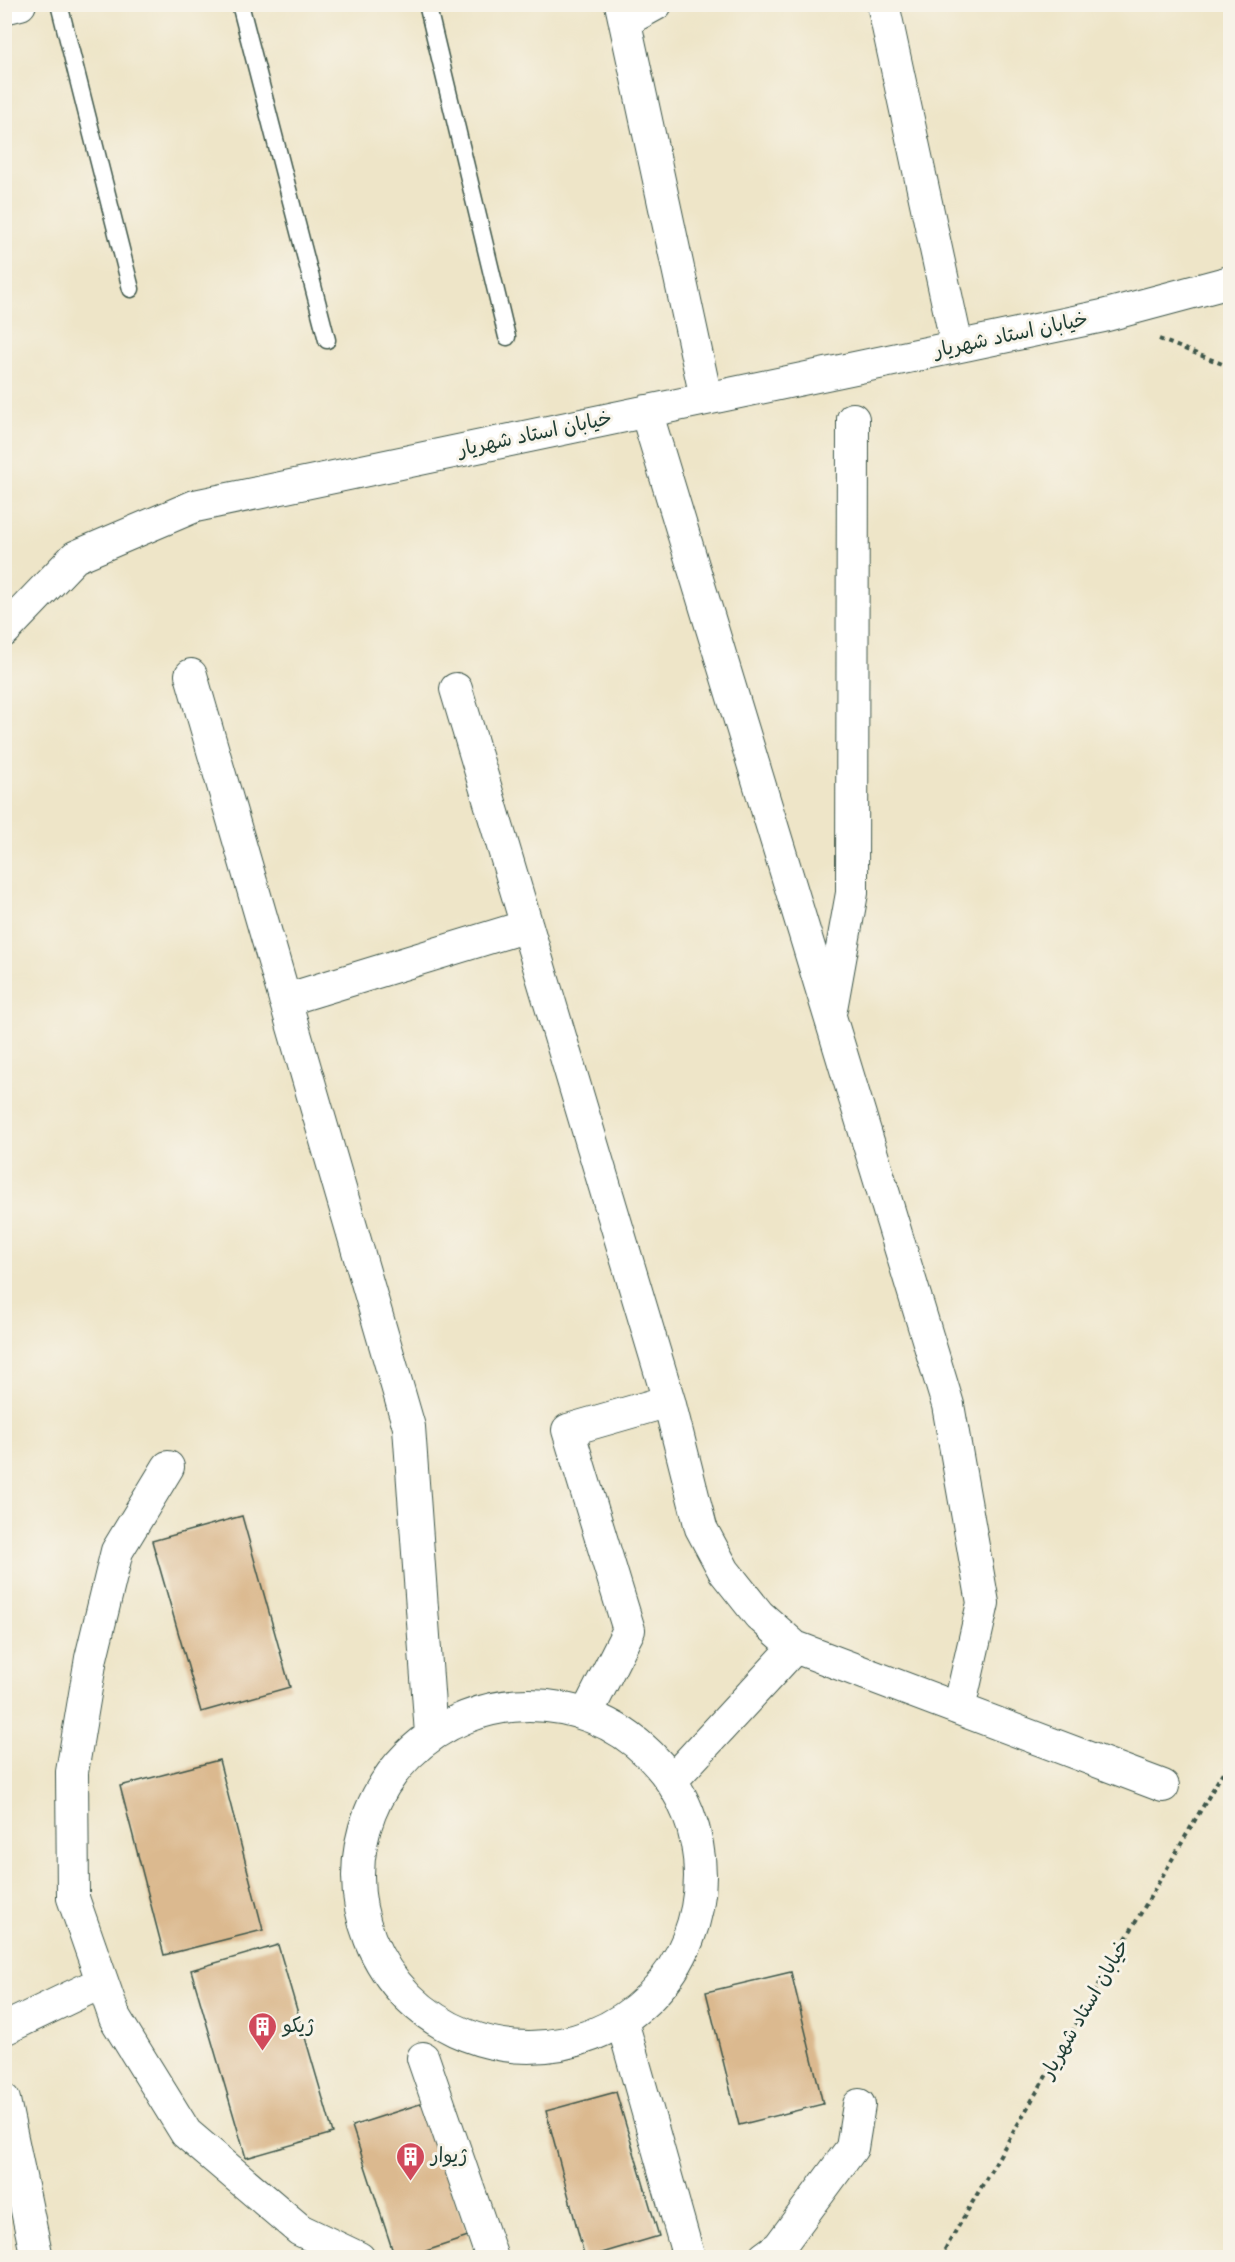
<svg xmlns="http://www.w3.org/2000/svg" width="1235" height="2262" font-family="'Balsamiq Sans','Playpen Sans Arabic',sans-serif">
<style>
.building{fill:#dbb98f}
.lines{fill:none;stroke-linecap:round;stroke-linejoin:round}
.service-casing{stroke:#3e564a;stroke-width:19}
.minor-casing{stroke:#3e564a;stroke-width:34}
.path{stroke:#3e564a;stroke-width:4;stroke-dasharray:4.5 4.5;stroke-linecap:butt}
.service{stroke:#fff;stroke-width:16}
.minor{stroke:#fff;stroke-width:32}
.labels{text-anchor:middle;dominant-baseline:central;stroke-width:6;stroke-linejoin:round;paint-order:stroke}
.street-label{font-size:20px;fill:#1f3d34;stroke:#f7f3e8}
.poi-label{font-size:20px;fill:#1f3d34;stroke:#f7f3e8;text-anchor:start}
</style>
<rect width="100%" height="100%" fill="#f7f3e8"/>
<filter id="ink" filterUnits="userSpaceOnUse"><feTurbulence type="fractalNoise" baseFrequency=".0167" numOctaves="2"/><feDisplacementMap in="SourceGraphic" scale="12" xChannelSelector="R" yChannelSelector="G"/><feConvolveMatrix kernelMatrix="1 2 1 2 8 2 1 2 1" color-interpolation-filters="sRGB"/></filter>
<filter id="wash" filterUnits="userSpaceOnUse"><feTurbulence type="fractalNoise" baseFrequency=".008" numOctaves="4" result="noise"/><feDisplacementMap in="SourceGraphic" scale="24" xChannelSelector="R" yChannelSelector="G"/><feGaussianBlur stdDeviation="1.35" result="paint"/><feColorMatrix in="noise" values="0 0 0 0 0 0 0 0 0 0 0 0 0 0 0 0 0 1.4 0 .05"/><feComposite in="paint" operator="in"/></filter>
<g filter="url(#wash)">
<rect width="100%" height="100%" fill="#eee5c8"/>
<g id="blocks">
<path class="building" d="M242,1516L290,1687L201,1712L152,1541Z
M219,1760L263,1930L164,1955L120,1786Z
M278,1945L333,2133L246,2158L191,1970Z
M791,1972L823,2104L739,2125L706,1992Z
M616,2092L659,2236L585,2258L546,2111Z
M423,2103L468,2237L405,2258H395L352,2126Z"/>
</g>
</g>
<g filter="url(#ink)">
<use href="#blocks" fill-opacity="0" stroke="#3e564a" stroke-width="1.5"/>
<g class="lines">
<defs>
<path id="service" d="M59,4L131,289
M240,4L327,340
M427,4L507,337"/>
<path id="minor" d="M621,4L706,398
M883,4L957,346
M4,8L20,4
M625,21L656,4
M646,411L948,1405L983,1603L959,1709
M4,631L75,557L195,506L1103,316L1230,282
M191,675L409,1427L431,1734
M456,689L669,1401L701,1528L724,1571L759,1615L795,1647L1163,1786
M285,1000L527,926
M831,1009L852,893L853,419
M168,1467L117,1551L91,1658L72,1772L73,1898L115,2018L186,2133L300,2230L359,2258
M358 1876a171 171 0 1 1 342 0a171 171 0 1 1-342 0Z
M587,1713L629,1630L568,1430L669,1401
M672,1780L795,1647
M622,2021L689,2258
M4,2029L102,1982
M423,2058L492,2258
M4,2100L37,2258
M764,2258L779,2247L852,2148L859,2105"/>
</defs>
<use href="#service" class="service-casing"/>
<use href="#minor" class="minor-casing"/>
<path class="path" d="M1159,339L1230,367
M940,2258L1230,1760"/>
<use href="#service" class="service"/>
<use href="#minor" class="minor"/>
</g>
</g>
<defs>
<symbol id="building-pin" viewBox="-11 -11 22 30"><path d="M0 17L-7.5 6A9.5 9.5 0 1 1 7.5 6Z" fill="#d1495b" stroke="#f7f3e8"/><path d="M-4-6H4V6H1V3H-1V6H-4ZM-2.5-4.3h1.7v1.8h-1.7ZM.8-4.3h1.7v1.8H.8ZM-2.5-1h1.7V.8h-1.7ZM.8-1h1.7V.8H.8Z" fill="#fff"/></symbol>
</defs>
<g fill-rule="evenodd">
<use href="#building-pin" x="246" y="2010" width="33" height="45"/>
<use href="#building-pin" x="394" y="2140" width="33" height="45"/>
</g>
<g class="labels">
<g class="street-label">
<text transform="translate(1011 335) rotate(-12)">خیابان استاد شهریار</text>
<text transform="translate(535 434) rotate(-12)">خیابان استاد شهریار</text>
<text transform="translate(1085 2009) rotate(-60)">خیابان استاد شهریار</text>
</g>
<g class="poi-label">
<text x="283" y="2026">ژیکو</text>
<text x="431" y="2156">ژیوار</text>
</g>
</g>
<rect width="1235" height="2262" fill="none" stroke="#f7f3e8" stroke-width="24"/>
</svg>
